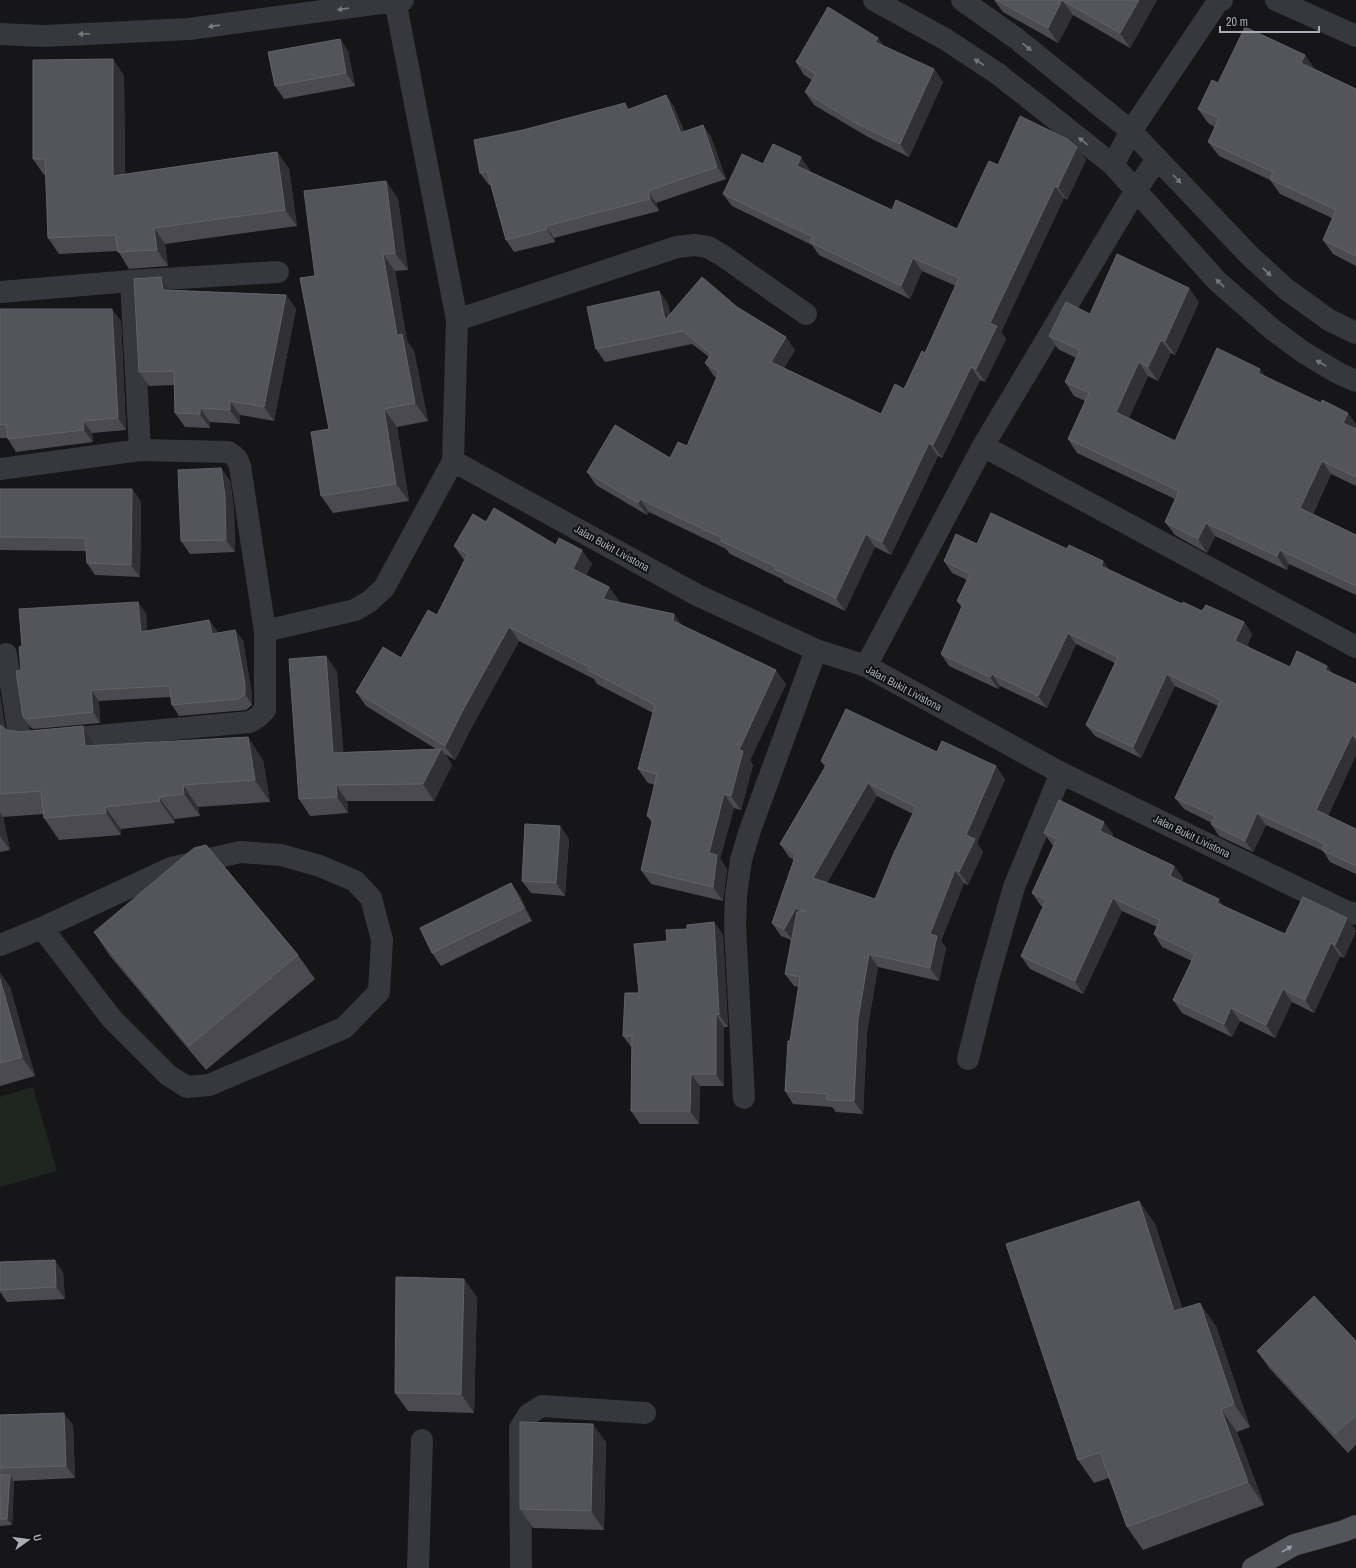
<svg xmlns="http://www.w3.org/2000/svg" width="1356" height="1568" font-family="'Archivo Narrow',sans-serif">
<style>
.green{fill:#1e261f}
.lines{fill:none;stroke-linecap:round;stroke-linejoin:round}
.minor{stroke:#37383d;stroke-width:22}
.major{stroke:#54555c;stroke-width:22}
.wall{fill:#4a4a50;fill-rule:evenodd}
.shaded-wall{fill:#313135}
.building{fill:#54555b;stroke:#626369;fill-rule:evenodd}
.oneway{fill:#767880}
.oneway2{fill:#989ba5}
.labels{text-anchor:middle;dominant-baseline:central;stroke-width:4;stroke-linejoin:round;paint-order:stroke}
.street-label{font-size:11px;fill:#a9adb7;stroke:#111113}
</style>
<rect width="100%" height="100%" fill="#161618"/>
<path class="green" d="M33,1087L57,1171L0,1187V1097Z"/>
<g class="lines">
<path class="minor" d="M874,0L945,39L998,74L1035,103L1113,165L1217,281L1272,329L1303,352L1338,373L1356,381
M962,0L1017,39L1131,131L1250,256L1286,289L1329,320L1356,333
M1276,0L1356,36
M0,34L44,36L189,29L403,0
M1113,165L1131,131L1217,3L1222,0
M131,281L140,450
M0,292L131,281L278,272
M457,320L677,247L694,245L708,247L723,256L806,314
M983,446L1356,647
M453,461L697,595L816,650L866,666L1061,773L1345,911L1356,914
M0,469L140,450L228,452C235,456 238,459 240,466L265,631V710L258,717L250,722L33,742L26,740L19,735L6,654
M265,631L355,610L370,601L384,588L453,461L457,320L395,0
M866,666L983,446L1136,190L1157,159
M0,945L42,928L171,868L240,852L281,855L320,866L355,881L371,898L382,940L379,992L344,1028L209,1085L187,1087L168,1075L112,1019L42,928
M968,1059L987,982L1014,887L1061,773
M744,1098L735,926L736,895L741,860L750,830L816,650
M418,1568L422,1440
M521,1568L520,1428L529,1414L542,1406L645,1413"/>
<path class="major" d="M1253,1568L1294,1545L1344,1531L1356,1526"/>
</g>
<path class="wall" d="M994,0H1157L1130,48L1073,15L1058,43L1003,12Z
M878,38L883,46L934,69L943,82L909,157L868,137L814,105L805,92L812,80L804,75L796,62Z
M340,39L348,51L355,86L284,99L275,86Z
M113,59L124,76L125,174L277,152L289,169L297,226L165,244L168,266L129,269L118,251L59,254L48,238L46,175H44L33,159Z
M1315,69L1356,89V266L1333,254L1323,240L1332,218L1280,194L1270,180L1219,156L1208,142L1215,127L1208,123L1198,109L1218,83Z
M666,95L674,107L684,131L703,125L711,137L726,179L656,203L659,211L554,238L555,242L514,252L506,240L491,185H489L480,173L523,130L625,103L629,109Z
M1077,147L1086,160L1067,200L1064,198L1001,332L1006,339L985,382L980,380L942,458L938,456L891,555L875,547L845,611L784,582L782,579L730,554L726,549L649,512L647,515L596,485L587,472L670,458L687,446L717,378L714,376L705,363L709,357L692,344L605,362L596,349L659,291L668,304L670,314L737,307L795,350L784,368L881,414L904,389L925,353L956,286L922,271L910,299L819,255L812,245L732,206L723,194L763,164L810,170L809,171L892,210L957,229L998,165Z
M386,181L398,199L408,270L395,271L407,341L414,351L428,421L397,427L409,501L333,513L321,496L329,429L315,276Z
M161,277L170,290L286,295L296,309L274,421L240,415V424L210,422V428L185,427L175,413L174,385L149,386L139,372Z
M1199,302L1175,355L1171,353L1158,381L1148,376L1129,418L1175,441L1266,377L1356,424V486L1331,474L1313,514L1356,535V595L1289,564L1287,570L1215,536L1207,553L1175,535L1165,522L1175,499L1077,453L1068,439L1085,401L1074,396L1065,382L1076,358L1058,349L1049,336L1090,314Z
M0,309L121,321L126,430L92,433L93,442L16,452L8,439V438H0Z
M221,468L230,481L234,509L235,552L190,554L181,541Z
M0,489H132L141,502L140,577L95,575L87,563L86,551L0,550Z
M486,522L556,545L592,564L586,575L609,587L619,601L618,602L674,614L682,626L786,684L750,760L753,765L741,810L734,808L720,859L727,869L723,901L651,884L641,870L652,823L647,816L655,785L648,783L638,769L653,713L597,684L594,679L519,641L473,725L455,760L445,754L452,765L434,801H347L348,813L310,816L299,799L326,656L337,672L343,752L436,749L366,706L356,692L401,658L437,615L464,560L454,546Z
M977,544L1067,549L1103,561L1109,570L1182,604L1202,611L1244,622L1252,634L1247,646L1290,667L1332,673L1356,684V755L1328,816L1356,829V874L1330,862L1323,851L1266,825L1253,852L1219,836L1211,824L1212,823L1184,809L1175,798L1218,706L1175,686L1141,758L1095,736L1086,725L1115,663L1076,644L1047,708L1000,686L998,689L949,666L941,654L962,608L957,601L967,580L952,573L944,561Z
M146,613L147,631L209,620L217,631V633L235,630L243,641L252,695V705L246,710L179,716L172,705L171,697L99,701L100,723L34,729L31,728L23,717L21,670L22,646Z
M0,695L5,729L7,730L19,732L83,726L96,745L263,760L270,802L198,807L200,816L175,819V823L121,829V835L59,840L44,818V814L3,817L10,850L0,852Z
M937,752L1005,779L977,843L983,852L968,885L964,883L941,941L946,948L939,981L878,967L867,1032L863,1114L836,1112L832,1107L793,1104L785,1091L790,1041L799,987L794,986L785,974L791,940L781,936L772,923L794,860L789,857L780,844L825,767L821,761ZM877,796L913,814L875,899L827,883Z
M560,826L569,839L565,896L531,893L522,881Z
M1044,833L1113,834L1112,837L1174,866L1183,878L1182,882L1223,906L1285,934L1347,918L1356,931L1344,958L1340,956L1314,1013L1292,1002L1275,1038L1240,1021L1232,1037L1182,1013L1173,1000L1192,961L1162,947L1154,934L1157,927L1122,911L1083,994L1030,969L1021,956L1043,907L1041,906L1032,893L1053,846Z
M511,883L520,896L532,921L441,966L432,953Z
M714,922L723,935L728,1027H724V1086H700L699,1124H640L631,1111L632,1048L623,1036L639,993L667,941L687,929Z
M94,932L298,955L315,979L206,1070L110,956Z
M0,973L10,987L35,1076L0,1086Z
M1139,1201L1155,1224L1182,1308L1216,1326L1250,1427L1237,1432L1264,1505L1143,1550L1127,1527L1109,1478L1094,1483L1078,1460Z
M0,1262L63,1272L65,1299L7,1302L0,1292Z
M477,1297L474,1413L408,1411L395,1393Z
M1356,1341V1445L1348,1453L1270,1369L1257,1351Z
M0,1415L73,1425L75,1478L13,1481L14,1482L12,1525L0,1526Z
M606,1442L604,1530L533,1528L520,1509Z"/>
<path class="shaded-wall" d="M1062,0L1073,15L1058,43L1048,28Z
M1139,0H1157L1130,48L1120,33Z
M878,38L887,50L875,42Z
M340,39L348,51L355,86L346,73Z
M1305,55L1315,69L1301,63Z
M113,59L124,76L125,192L113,176Z
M934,69L943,82L909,157L900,144Z
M666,95L674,107L689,145L681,133Z
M625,103L634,115L627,110Z
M703,125L711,137L726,179L717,167Z
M1077,147L1086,160L1067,200L1058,187Z
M277,152L289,169L297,226L285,210Z
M801,157L810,170L806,178L797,166Z
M386,181L398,199L408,270L395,253Z
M1055,186L1064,198L1001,332L1006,339L985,382L976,369L990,323Z
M648,191L656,203L659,211L650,199Z
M546,226L554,238L555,242L547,229Z
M154,228L165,244L168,266L157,250Z
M383,254L395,271L407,341L414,351L428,421L415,403L397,335Z
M913,258L922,271L910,299L901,286Z
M161,277L171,291L163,290Z
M1189,288L1199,302L1175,355L1165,341Z
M659,291L668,304L674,333L665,320Z
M286,295L296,309L274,421L264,407Z
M112,309L121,321L126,430L118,418Z
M786,337L795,350L780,374L771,362Z
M1161,340L1171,353L1158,381L1148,367Z
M1139,362L1148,376L1125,426L1116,412Z
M971,367L980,380L942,458L933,445Z
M1260,369L1270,383L1258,373Z
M230,401L240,415V424L230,410Z
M200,408L210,422V428L200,414Z
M384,409L397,427L409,501L396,484Z
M1348,413L1356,424V429L1343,423Z
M83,421L92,433L93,442L84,430Z
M929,443L938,456L891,555L882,542Z
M1322,461L1331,474L1309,521L1300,508Z
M221,468L230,481L234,509L235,552L226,540Z
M132,489L141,502L140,577L131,565Z
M640,499L649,512L647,515L638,503Z
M1206,523L1215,536L1207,553L1198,539Z
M866,534L875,547L845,611L836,598Z
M582,550L592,564L582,583L573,569Z
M1280,550L1289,564L1287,570L1277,556Z
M1103,561L1111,573L1101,566Z
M609,587L619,601L613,613L603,599Z
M138,602L146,613L148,643L141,632Z
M674,614L684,628L673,621Z
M209,620L217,631L220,645L212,634Z
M1244,622L1252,634L1244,653L1235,641Z
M509,627L519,641L473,725L455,760L445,746L463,710Z
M235,630L243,641L252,695V705L245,694Z
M1068,633L1076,644L1047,708L1038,696Z
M326,656L337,672L345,769L333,753Z
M1327,666L1336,677L1325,670Z
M776,670L786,684L750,760L753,765L741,810L731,796L739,750Z
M992,674L1000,686L998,689L990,677Z
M1167,674L1175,686L1141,758L1133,747Z
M91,690L99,701L100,723L93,712Z
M0,695L7,737L0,729Z
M83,726L98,749L85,746Z
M1352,735L1356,741V755L1325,822L1316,810Z
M248,737L263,760L270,802L255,780Z
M441,749L452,765L434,801L423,784Z
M996,766L1005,779L977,843L983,852L968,885L959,872L966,835Z
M868,783L877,796L822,891L813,878Z
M183,785L198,807L200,816L184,794Z
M336,785L347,801L348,813L337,797Z
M724,794L734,808L720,859L727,869L723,901L713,887L709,853Z
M159,797L175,819V823L160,801Z
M105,807L121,829V835L106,813Z
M0,813L3,817L10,850L0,836Z
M1257,813L1266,825L1253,852L1245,841Z
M1104,822L1113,834L1109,844L1100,831Z
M560,826L569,839L565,896L556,883Z
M1174,866L1183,878L1179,889L1170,876Z
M955,870L964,883L941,941L946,948L939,981L930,968V934Z
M511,883L520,896L532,921L524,908Z
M1113,898L1122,911L1083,994L1075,981Z
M1219,899L1227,912L1217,903Z
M796,908L805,921L793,941L784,929Z
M1347,918L1356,931L1344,958L1335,945Z
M714,922L723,935L728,1027L719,1015Z
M1331,943L1340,956L1314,1013L1305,1000Z
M869,954L878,967L867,1032L863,1114L854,1101L858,1019Z
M0,973L10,987L35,1076L22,1057L0,979Z
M1283,989L1292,1002L1275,1038L1266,1025Z
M1231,1008L1240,1021L1232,1037L1224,1024Z
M716,1014L724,1027V1086L716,1074Z
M691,1074L700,1086L699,1124L690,1111Z
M1139,1201L1155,1224L1190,1334L1174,1311Z
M55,1260L63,1272L65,1299L56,1287Z
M464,1279L477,1297L474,1413L461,1394Z
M1200,1303L1216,1326L1250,1427L1234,1404Z
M1221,1409L1237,1432L1264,1505L1248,1482Z
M64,1413L73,1425L75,1478L66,1466Z
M593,1424L606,1442L604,1530L591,1511Z
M10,1475L14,1482L12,1525L7,1519Z"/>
<path class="building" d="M996,0H1139L1120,33L1062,0L1048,28Z
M828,7L878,38L875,42L934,69L900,144L859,125L805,92L816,74L796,62Z
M1245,27L1305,55L1301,63L1356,89V256L1323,240L1336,210L1270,179L1273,172L1208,142L1219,118L1198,109L1212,80L1218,83Z
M340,39L346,73L275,86L268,52Z
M113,59V176L277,152L285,210L154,228L157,250L118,252L115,235L48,238L45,159H33V60Z
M666,95L681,133L703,125L717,167L648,191L650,199L546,226L547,229L506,240L487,171L480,173L474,140L523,130L625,103L627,110Z
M1020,116L1067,139L1077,147L1058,187L1055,186L990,323L997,326L976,369L971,367L933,445L929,443L882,542L866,534L836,598L775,569L776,567L721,541L722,538L640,499L638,503L587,472L615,425L670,458L678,442L687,446L719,372L705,363L711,354L683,331L596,349L587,307L659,291L665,320L702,277L737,307L786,337L771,362L881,414L895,384L904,389L922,351L925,353L959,278L913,258L901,286L810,242L813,237L723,194L742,154L763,164L773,144L801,157L797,166L892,210L896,200L957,229L989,161L998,165Z
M386,181L395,253L383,254L397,335L402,334L415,403L384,409L396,484L321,496L311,432L329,429L300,278L315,276L304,191Z
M1117,254L1189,288L1165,341L1161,340L1148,367L1139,362L1116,412L1175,441L1217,348L1260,369L1258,373L1321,403L1322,400L1348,413L1343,423L1356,429V477L1322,461L1300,508L1356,535V586L1280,550L1277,556L1206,523L1198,539L1165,522L1179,491L1068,439L1089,393L1065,382L1080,350L1049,336L1066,302L1090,314Z
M161,277L163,290L286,295L264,407L230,401V410L200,408V414L175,413L174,371L139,372L134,279Z
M0,309H112L118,418L83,421L84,430L8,439L6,424L0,425Z
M221,468L225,496L226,540L181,541L178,470Z
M0,489H132L131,565L87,563L85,538L0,537Z
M494,508L556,545L559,538L582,550L573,569L609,587L603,599L674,614L673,621L776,670L739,750L743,751L731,796L724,794L709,853L717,855L713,887L641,870L653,818L647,816L657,774L638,769L655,705L588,670L589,667L509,627L463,710L445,746L356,692L383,647L401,658L428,610L437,615L468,554L454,546L473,514L486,522Z
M991,513L1067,549L1069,545L1103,561L1101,566L1182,604L1183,602L1202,611L1206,605L1244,622L1235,641L1290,667L1297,651L1327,666L1325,670L1356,684V737L1352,735L1316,810L1356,829V866L1322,850L1325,844L1257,813L1245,841L1211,824L1215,816L1175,798L1221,700L1215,697L1167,674L1133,747L1086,725L1118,657L1068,633L1038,696L992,674L990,677L941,654L963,604L957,601L970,574L944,561L956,534L977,544Z
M138,602L141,632L209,620L212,634L235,630L245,684V694L238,699L172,705L169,686L91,690L93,712L27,719L23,717L16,671L21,670L19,647L22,646L19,609Z
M326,656L333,753L441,749L423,784L336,785L337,797L299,799L289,659Z
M846,709L937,752L942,741L996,766L966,835L975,839L959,872L955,870L930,934L937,936L930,968L869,954L858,1019L854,1101L827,1100V1094L785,1091L788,1041H790L800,977L785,974L797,912L806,911L796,908L784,929L772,923L796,854L780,844L827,764L821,761ZM868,783L916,807L894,853L875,899L813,878Z
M0,725L7,730L19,732L83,726L85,746L248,737L255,780L183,785L184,794L159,797L160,801L105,807L106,813L44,818L41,791L0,794Z
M1059,800L1104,822L1100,831L1174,866L1170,876L1219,899L1217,903L1285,934L1303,897L1347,918L1335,945L1331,943L1305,1000L1283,989L1266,1025L1231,1008L1224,1024L1173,1000L1195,954L1154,934L1160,920L1113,898L1075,981L1021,956L1046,900L1032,893L1057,839L1044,833Z
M525,824L560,826L556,883L522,881Z
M206,845L298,955L189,1046L94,932L194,848Z
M511,883L524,908L432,953L420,928Z
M714,922L719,1015L716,1014V1074H691L690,1111H631L632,1036H623L625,993H639L634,944L667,941L666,930L687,929V925Z
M0,979L22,1057L0,1063Z
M1139,1201L1174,1311L1200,1303L1234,1404L1221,1409L1248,1482L1127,1527L1100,1452L1078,1460L1006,1244Z
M55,1260L56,1287L0,1290V1262Z
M396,1277L464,1279L461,1394L395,1393Z
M1314,1296L1356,1341V1415L1335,1434L1257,1351Z
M64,1413L66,1466L0,1468V1415Z
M520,1422L593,1424L591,1511L520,1509Z
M0,1475H10L7,1519H0Z"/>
<defs><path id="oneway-solid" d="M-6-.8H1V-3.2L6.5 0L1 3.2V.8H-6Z"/></defs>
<g class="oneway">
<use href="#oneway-solid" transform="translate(343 9) rotate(172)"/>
<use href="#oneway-solid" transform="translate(214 26) rotate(172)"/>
<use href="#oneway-solid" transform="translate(84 34) rotate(177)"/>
<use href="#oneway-solid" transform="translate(1027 47) rotate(39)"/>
<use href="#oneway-solid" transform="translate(979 62) rotate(-147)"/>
<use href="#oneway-solid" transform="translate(1083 141) rotate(-141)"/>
<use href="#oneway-solid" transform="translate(1177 179) rotate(46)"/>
<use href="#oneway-solid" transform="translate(1267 272) rotate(43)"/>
<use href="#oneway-solid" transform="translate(1220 283) rotate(-137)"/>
<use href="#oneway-solid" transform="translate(1321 363) rotate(-149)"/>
</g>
<use class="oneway2" href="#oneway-solid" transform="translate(1287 1549) rotate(-30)"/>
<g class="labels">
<g class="street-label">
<text transform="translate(612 548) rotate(29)">Jalan Bukit Livistona</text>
<text transform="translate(904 688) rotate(28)">Jalan Bukit Livistona</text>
<text transform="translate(1192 836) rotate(26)">Jalan Bukit Livistona</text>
</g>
</g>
<g transform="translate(28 1540) rotate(76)" stroke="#111113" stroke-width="3" paint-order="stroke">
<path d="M0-3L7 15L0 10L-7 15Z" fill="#a9adb7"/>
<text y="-6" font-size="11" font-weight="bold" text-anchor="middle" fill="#a9adb7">U</text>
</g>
<path d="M1220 26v6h99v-6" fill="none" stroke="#a9adb7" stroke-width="2"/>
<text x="1226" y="26" font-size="12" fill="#a9adb7" stroke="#111113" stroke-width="3" paint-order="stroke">20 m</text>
</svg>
